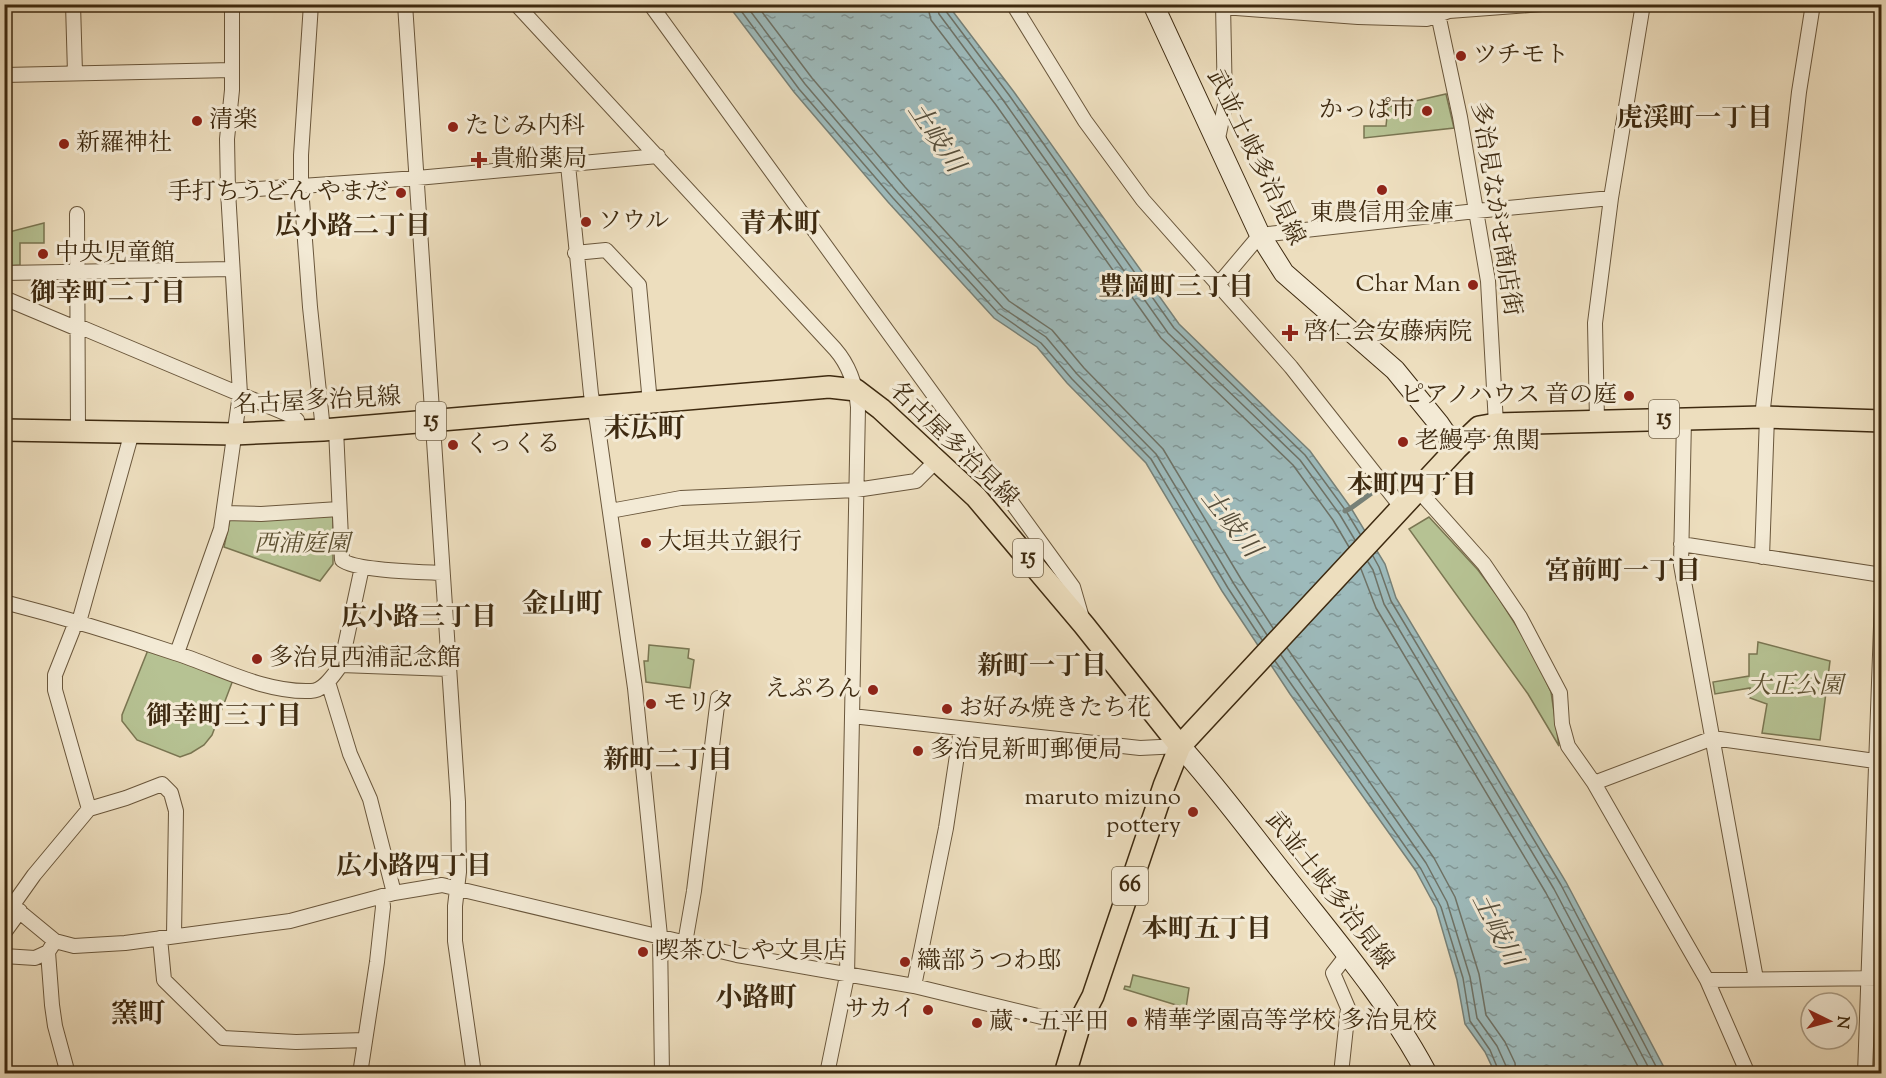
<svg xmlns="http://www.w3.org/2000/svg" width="1886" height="1078" font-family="'Sorts Mill Goudy','Noto Serif JP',serif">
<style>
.green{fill:#b6c293;stroke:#7a7652;stroke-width:1.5}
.water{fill:url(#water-ripples);stroke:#778077;stroke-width:1.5}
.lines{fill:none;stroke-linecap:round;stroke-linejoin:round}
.shore{stroke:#6e7266;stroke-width:1.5}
.stream{stroke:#778077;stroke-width:5}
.minor-casing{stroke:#6a573c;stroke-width:16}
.secondary-casing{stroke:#3e2a10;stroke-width:22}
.primary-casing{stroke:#3e2a10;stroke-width:24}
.minor{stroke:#f3ead5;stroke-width:14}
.secondary{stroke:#f3ead5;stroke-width:20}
.primary{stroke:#eddebe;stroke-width:21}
.poi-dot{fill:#8f2418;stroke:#f3ead5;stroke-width:2}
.labels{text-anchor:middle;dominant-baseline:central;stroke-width:6;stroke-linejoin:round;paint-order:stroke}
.shield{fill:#f3ead5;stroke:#74644b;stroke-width:1.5}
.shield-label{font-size:22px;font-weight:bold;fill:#3e2a10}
.poi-label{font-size:24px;fill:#3e2a10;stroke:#f3ead5;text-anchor:start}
.street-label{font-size:24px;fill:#3e2a10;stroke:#f3ead5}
.park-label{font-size:24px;font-style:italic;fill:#5c5031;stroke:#f3ead5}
.neighbourhood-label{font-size:26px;font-weight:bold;fill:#3e2a10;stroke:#f3ead5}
.water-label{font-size:26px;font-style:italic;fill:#564e3b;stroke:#f3ead5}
.quarter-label{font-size:27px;font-weight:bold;fill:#3e2a10;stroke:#f3ead5}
</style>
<defs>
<pattern id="water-ripples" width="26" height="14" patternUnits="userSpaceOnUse" patternTransform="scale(1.5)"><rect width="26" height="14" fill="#9dbabb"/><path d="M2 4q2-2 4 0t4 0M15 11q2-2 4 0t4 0" fill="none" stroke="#819797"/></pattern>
</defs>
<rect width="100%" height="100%" fill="#eddebe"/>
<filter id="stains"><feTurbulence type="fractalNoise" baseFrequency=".00333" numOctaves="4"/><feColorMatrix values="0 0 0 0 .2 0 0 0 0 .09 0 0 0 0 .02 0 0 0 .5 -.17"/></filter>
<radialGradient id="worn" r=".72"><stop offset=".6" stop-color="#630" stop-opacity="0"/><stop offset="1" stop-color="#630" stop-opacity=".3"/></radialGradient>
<path class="green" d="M1446,94L1454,128L1364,138V126H1386L1388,107Z
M44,223V243H20V265L5,266V233Z
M333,516V564L320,581L224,547L230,519Z
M1429,517L1478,570L1498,597L1531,649L1551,692L1559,746L1528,694L1409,529Z
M1758,642L1830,661L1820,740L1762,733L1767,704L1750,698V688L1715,694L1713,682L1749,676V654H1757Z
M649,645L689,649L688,658L694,660L690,688L646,682L644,661H648Z
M148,650L233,680L212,735L204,745L191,753L180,757L137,740L122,721V715Z
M1133,975L1189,988L1186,1008L1124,989L1125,986L1130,987Z"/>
<path class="water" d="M728,5H948L1014,92L1179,324L1310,451L1351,508L1385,564L1396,598L1566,882L1667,1073H1495L1485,1052L1465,1024L1457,980L1436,908L1416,871L1290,694L1222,591L1146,463L1067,383L1037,347L994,318L888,202L794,92Z"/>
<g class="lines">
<path class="shore" d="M736,4L799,89L893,198L998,313L1041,343L1072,379L1151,459L1228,588L1262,640
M745,4L805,84L898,193L1003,308L1046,337L1077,374L1156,454L1234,584L1267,635
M756,4L812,78L905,187L1009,301L1052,330L1084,368L1163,449L1241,579L1273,628
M927,4L931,20L996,105L1161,338L1293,465L1333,520L1349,547
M936,4L939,14L1003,100L1168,333L1300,460L1340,515L1355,540
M944,4L945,10L1009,95L1174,328L1305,455L1346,511L1360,534
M1373,556L1379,567L1391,601L1561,885L1660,1074
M1368,562L1373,570L1384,604L1554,889L1652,1074
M1361,569L1376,608L1546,893L1642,1074
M1287,648L1434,858L1455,897L1479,974L1486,1015L1505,1042L1515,1063L1516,1074
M1281,655L1426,863L1447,902L1470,977L1477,1018L1497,1046L1506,1066L1507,1074
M1275,661L1421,869L1441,907L1463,978L1470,1021L1490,1050L1500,1074"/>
<path class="stream" d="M1345,511L1351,508L1373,492"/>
<defs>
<path id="minor" d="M73,4L75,73
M311,4L301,155V187L310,307L323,430
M405,4L458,802L459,872L455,906V941L474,1074
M516,4L835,349C849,365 856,386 858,407L847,976L827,1074
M650,4L1073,587L1082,618
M1013,4L1085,121L1143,200L1291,367L1402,508
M1431,4L1438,14L1460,117L1488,281L1496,424
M1223,7L1358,17L1427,19L1449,11L1542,4
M4,75L232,70
M1217,143L1225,105L1223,4
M568,165L591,394L597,421L635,688L660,936L662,1074
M228,191L417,178L658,156
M77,214L78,430
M575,253L606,250L639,285L650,403
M4,273L232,269
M1217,286L1260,235L1476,211L1611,198
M4,298L78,329
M78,326L292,416L297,420
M1762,417L1799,92L1813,4
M1684,419L1681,565L1756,979
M1597,421L1595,323L1611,198L1643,4
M336,429L342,560C356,571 422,572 442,573
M1419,491L1484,564L1520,617L1560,693L1562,724L1568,746L1594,783L1707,980L1748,1074
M610,511L681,498L856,490L916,481L937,460
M224,513L261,514L339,509
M1681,544L1882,575
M1762,557L1767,417
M4,602C62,617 119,634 175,653C219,667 264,693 311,691C324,691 334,674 341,665L449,669
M177,653L221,529L240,394L228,191L227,139L232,90V4
M341,665L362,567
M328,682L350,754L370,799L394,893
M852,716L1140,748L1180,746
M1594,783L1713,738L1882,762
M89,809L126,798L162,784L171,793L176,811L174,935
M4,899L55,941L74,946L125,943L290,921L394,893L442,885L737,955L914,986L1079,1026
M12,906L34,875L89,809L55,690V675L74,627L79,622L132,432
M4,933L20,911
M160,938L164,980L223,1038L296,1042L365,1040
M55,941L48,952L52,1005L55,1026L68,1074
M685,943L694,891L718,698
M4,956L35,958L48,952
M1707,980L1882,978
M914,986L946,828L961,729
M360,1074L377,962L383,907L382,896
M1341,1074L1348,1008L1333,973L1347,955
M1865,1074L1882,599"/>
<path id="secondary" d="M1153,4L1260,235L1284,273L1395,370L1439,424L1456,449
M1180,746C1219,789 1253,836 1289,881C1338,943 1390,1004 1427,1074"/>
<path id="primary" d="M4,430L234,434L323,430L829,387L856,390L881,409L976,497L1084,625L1180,746
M1065,1074L1082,1017L1093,996L1164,786L1180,746L1456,449L1479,427L1496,424L1762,417L1882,421"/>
</defs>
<use href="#minor" class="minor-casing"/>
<use href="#secondary" class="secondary-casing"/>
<use href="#primary" class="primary-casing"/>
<use href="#minor" class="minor"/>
<use href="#secondary" class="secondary"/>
<use href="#primary" class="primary"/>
</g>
<g class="poi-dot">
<circle cx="1461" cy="56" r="6"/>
<circle cx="1427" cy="111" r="6"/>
<circle cx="197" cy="121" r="6"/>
<circle cx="453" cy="127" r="6"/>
<circle cx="64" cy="144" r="6"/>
<path d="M476 151h6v6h6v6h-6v6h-6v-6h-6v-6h6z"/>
<circle cx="1382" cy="190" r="6"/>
<circle cx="401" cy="193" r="6"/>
<circle cx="586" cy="222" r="6"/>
<circle cx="43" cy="254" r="6"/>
<circle cx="1473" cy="285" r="6"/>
<path d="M1287 324h6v6h6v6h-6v6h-6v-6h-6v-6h6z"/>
<circle cx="1629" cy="396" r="6"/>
<circle cx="1403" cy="442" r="6"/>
<circle cx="453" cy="445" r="6"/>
<circle cx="646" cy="543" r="6"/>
<circle cx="257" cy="659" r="6"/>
<circle cx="873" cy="690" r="6"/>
<circle cx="651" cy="704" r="6"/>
<circle cx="947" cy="709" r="6"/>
<circle cx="918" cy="751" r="6"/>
<circle cx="1193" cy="812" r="6"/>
<circle cx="643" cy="952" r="6"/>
<circle cx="905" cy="962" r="6"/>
<circle cx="928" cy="1010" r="6"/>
<circle cx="1132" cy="1022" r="6"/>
<circle cx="977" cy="1023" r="6"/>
</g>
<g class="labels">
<g class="shield">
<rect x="1649" y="400" width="30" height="38" rx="4.5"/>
<rect x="416" y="402" width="30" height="38" rx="4.5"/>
<rect x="1013" y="539" width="30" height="38" rx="4.5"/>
<rect x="1112" y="867" width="36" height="38" rx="4.5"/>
</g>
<g class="shield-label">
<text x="1664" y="419">15</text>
<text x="431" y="421">15</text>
<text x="1028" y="558">15</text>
<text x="1130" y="886">66</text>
</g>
<g class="poi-label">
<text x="1473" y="56">ツチモト</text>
<text x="1415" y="111" text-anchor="end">かっぱ市</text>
<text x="209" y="121">清楽</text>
<text x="465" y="127">たじみ内科</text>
<text x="76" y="144">新羅神社</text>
<text x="491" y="160">貴船薬局</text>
<text x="389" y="193" text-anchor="end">手打ちうどん やまだ</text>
<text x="1382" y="214" text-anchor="middle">東農信用金庫</text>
<text x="598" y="222">ソウル</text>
<text x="55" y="254">中央児童館</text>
<text x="1461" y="285" text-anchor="end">Char Man</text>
<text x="1304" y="333">啓仁会安藤病院</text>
<text x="1617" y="396" text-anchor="end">ピアノハウス 音の庭</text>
<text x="1415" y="442">老鰻亭 魚関</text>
<text x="465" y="445">くっくる</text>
<text x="658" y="543">大垣共立銀行</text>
<text x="269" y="659">多治見西浦記念館</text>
<text x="861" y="690" text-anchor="end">えぷろん</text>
<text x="663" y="704">モリタ</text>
<text x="959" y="709">お好み焼きたち花</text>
<text x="930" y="751">多治見新町郵便局</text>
<text x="1181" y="798" text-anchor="end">maruto mizuno<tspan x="1181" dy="28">pottery</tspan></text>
<text x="655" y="952">喫茶ひしや文具店</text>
<text x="917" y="962">織部うつわ邸</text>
<text x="916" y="1010" text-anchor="end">サカイ</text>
<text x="1144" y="1022">精華学園高等学校 多治見校</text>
<text x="989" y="1023">蔵・五平田</text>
</g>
<g class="street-label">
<text transform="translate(1255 158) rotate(64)">武並土岐多治見線</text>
<text transform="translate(1495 209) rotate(81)">多治見ながせ商店街</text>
<text transform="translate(317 402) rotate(-3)">名古屋多治見線</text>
<text transform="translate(953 445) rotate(44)">名古屋多治見線</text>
<text transform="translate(1329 891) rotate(52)">武並土岐多治見線</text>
</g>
<g class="park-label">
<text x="302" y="545">西浦庭園</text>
<text x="1795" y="687">大正公園</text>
</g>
<g class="neighbourhood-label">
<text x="1695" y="119">虎渓町一丁目</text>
<text x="353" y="227">広小路二丁目</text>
<text x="1176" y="288">豊岡町三丁目</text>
<text x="108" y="294">御幸町二丁目</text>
<text x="1412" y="486">本町四丁目</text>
<text x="1623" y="572">宮前町一丁目</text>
<text x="419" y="618">広小路三丁目</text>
<text x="1042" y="667">新町一丁目</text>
<text x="224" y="717">御幸町三丁目</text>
<text x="668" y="761">新町二丁目</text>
<text x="414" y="867">広小路四丁目</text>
<text x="1207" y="930">本町五丁目</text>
</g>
<g class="water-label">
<text transform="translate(935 138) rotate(56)">土岐川</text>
<text transform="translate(1230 524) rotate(52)">土岐川</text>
<text transform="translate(1496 930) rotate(63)">土岐川</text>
</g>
<g class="quarter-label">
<text x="780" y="225">青木町</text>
<text x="644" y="430">末広町</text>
<text x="562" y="605">金山町</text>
<text x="756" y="999">小路町</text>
<text x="138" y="1015">窯町</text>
</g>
</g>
<rect width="1886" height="1078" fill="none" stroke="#eddebe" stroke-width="24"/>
<rect x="6" y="6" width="1874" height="1066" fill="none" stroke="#3e2a10" stroke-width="3"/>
<rect x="12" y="12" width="1862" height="1054" fill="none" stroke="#3e2a10" stroke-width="1.5"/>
<g transform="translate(1829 1021) rotate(95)"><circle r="28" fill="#f3ead5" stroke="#ab9d86" stroke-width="1.5"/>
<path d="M0-4.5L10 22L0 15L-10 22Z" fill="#8f2418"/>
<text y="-9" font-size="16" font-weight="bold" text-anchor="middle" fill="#3e2a10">N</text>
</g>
<rect width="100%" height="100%" filter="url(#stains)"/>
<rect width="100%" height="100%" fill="url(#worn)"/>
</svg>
